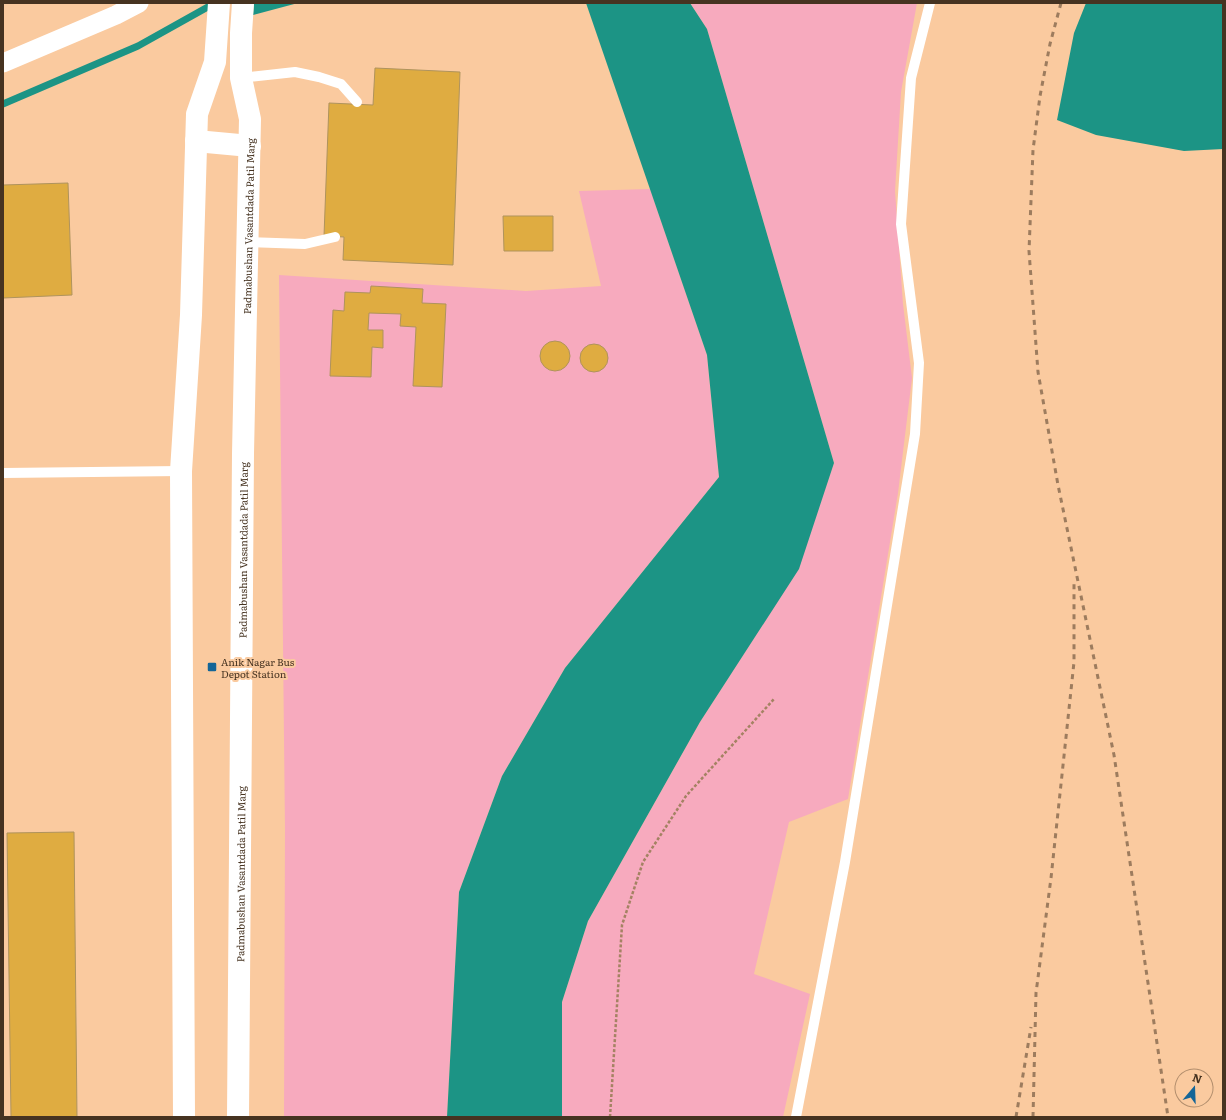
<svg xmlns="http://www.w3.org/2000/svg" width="1226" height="1120" font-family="Literata,serif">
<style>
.green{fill:#f7aabe}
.water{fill:#1c9485}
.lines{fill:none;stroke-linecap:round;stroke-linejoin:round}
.stream{stroke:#1c9485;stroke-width:7}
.building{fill:#dfac41;stroke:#af935d}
.path{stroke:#a48263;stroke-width:2.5;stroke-dasharray:3 2;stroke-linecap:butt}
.service{stroke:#fff;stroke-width:10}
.minor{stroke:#fff;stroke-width:19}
.primary{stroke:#fff;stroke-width:22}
.rail{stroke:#9d7c5e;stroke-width:3;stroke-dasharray:5 5;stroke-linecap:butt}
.poi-dot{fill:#146597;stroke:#faca9f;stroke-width:1.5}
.labels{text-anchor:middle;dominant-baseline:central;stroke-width:4;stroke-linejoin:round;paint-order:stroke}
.street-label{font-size:10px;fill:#463321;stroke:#faca9f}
.poi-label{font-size:10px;fill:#463321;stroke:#faca9f;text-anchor:start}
</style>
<rect width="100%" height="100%" fill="#faca9f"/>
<path class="green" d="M690,3H917L901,92L895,191L903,304L912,378L898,493L848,799L789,822L754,974L810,994L783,1117H559L562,1002L588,921L700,722L796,572L834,463L707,29Z
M650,189L707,355L719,477L565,668L502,776L459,892L447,1117H284L285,830L279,275L526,291L601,286L579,191Z"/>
<path class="water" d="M254,3H298L253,15Z
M586,3H690L707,29L834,463L799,569L700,722L588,921L562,1002V1117H447L459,892L502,776L565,668L719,477L707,355Z
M1086,3H1223V149L1184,151L1096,135L1057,120L1074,33Z"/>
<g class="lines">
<path class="stream" d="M3,104L138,46L215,3"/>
</g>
<path class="building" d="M375,68L460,72L453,265L343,260L344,237L324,236L329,103L373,105Z
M68,183L72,295L3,298V185Z
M503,216H553V251H504Z
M371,286L423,289L422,303L446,304L442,387L413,386L416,327L400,326L401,314L369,313L368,330H383V348L372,347L371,377L330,376L333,310L344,311L345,292L370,293Z
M540 356a15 15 0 1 1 30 0a15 15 0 1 1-30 0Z
M580 358a14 14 0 1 1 28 0a14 14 0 1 1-28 0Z
M74,832L77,1117H11L7,833Z"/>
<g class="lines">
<path class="path" d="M610,1117L622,925L643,862L686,796L774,699"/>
<path class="service" d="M241,78L295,72L319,77L341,84L357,102
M247,242L305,244L335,237
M3,473L181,471
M796,1117L845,862L915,434L919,363L901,224L911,78L930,3"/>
<path class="minor" d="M3,63L116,15L139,3"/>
<g class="primary">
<path d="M196,141L250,146"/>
<path d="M184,1117L181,471L191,315L197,114L215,62L219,3"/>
<path id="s1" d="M238,1117L243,454L250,119L241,78V33L243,3"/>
</g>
<path class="rail" d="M1061,3L1050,44L1040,96L1033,150L1029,251L1038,372L1058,485L1114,755L1168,1117
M1016,1117L1031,1027
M1033,1117L1036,993L1051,878L1074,662V582"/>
</g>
<rect class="poi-dot" x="207" y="662" width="10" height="10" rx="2"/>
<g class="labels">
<g class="street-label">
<text stroke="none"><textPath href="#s1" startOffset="891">Padmabushan Vasantdada Patil Marg</textPath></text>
<text stroke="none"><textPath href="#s1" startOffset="567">Padmabushan Vasantdada Patil Marg</textPath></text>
<text stroke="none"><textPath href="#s1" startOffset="243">Padmabushan Vasantdada Patil Marg</textPath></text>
</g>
<g class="poi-label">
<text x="221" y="661">Anik Nagar Bus<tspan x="221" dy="12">Depot Station</tspan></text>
</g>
</g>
<rect width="1226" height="1120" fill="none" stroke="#463321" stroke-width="8"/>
<g transform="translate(1194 1088) rotate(19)"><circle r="19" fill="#faca9f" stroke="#b28e6d"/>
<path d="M0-3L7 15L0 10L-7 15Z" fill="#146597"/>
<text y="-6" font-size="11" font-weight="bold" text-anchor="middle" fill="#463321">N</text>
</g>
</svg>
